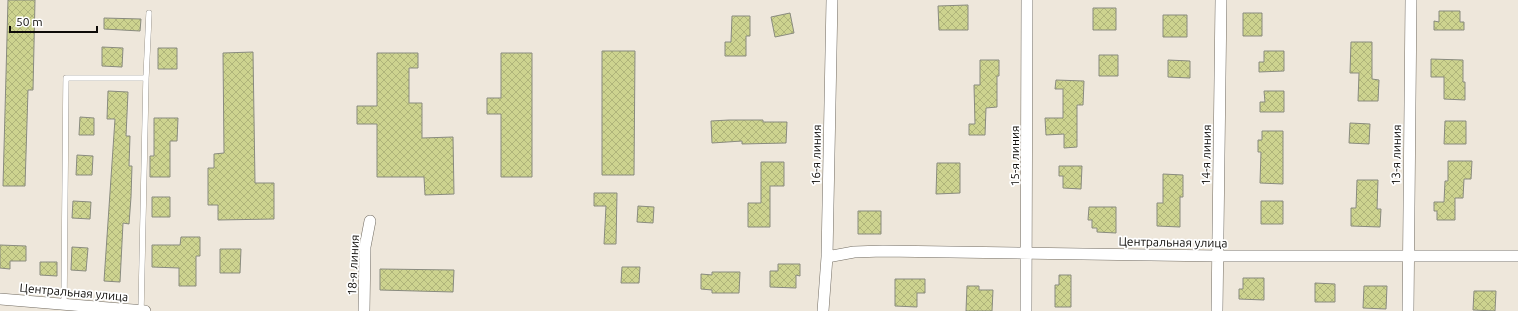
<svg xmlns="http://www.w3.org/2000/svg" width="1518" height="311" font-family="Ubuntu,sans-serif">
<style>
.building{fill:url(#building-cross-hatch);stroke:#898b7f}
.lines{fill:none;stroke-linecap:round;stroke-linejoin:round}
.service-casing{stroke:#726c62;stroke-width:6}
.minor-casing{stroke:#726c62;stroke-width:12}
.service{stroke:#fff;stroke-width:5.5}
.minor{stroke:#fff;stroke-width:11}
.labels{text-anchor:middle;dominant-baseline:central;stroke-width:3.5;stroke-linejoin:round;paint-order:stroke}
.street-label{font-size:12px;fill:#0d0b08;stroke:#fff}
</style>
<defs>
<pattern id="building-cross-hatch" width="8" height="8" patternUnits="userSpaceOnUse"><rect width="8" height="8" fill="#cdd38f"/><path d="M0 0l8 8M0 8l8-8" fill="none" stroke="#afb47a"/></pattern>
</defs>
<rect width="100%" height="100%" fill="#eee7db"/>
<path class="building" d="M8,0H35L33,90H28L25,186H3Z
M968,5V30H939L938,6Z
M1093,8H1116V30H1093Z
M1439,11H1460V22H1464V30H1434V21L1439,22Z
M790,13L794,33L775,37L771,17Z
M1243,13H1262V36H1243Z
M1163,15H1187V37H1163Z
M732,16H750V36H746V56H725V42H731Z
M104,18L141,19L140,31L104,29Z
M1351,42H1372V79L1379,80L1378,101H1358L1359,73H1350Z
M102,47L123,48L122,67L102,66Z
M158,48H177V69H158Z
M602,51H635L634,175H602Z
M1264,51H1284V71L1259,72V62H1264Z
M253,52L255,183H274V219L218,220V205H208V168H214V154L224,153L223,53Z
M377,53H418V68H409V103H422V138L453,137L454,194L425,195L424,177H377V124H357V106H377Z
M501,53H532V177H501V114H487V98H501Z
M1099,55H1118V76H1099Z
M1431,59L1463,60V82H1465V100L1444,99V77H1431Z
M980,60H999V76H997V107L986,108L985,135H969V124H975L974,85H980Z
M1168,60L1190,61V78L1168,77Z
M1056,80L1084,81L1083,105H1077V147L1064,148V134L1046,135L1045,118H1063V89H1055Z
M108,91L128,92L126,136H130L129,166H132L131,197L129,224L123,223L120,282L104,281L115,119H107Z
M1264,91H1284V112H1260V102H1265Z
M80,117L94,118V135H79Z
M154,118H178L177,141H170V177H150V156H154Z
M729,120H763V122H787L786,143L742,144V141L712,143L711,121Z
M1445,121H1466V144H1444Z
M1350,123L1370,124L1369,144L1349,143Z
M1262,131H1283V184L1260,183L1261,152H1258V140H1262Z
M77,155L93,156L92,175H76Z
M1448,161H1472L1471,179H1464L1463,198H1455V220H1437V211H1434V202H1444L1445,181H1448Z
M761,162H784V186H770V227H748V203H761Z
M937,163H960V193L936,194Z
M1059,166H1082L1081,189L1063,188V176H1059Z
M1163,174L1183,175V197H1180V227L1157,226V203H1163Z
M1357,180H1378L1377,209H1381L1380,227L1351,226V208H1356Z
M594,193H617L616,244H604L606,206H594Z
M152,197H170V217H152Z
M73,201L91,202L90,219L72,218Z
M1261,201H1283V224H1261Z
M638,206L654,207L653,223L637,222Z
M1089,207H1116V233L1097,232V228H1092V220H1088Z
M858,211H881V234H858Z
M181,237H200V256H196V286H179V268L152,267V245H180Z
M0,245L26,246V261H10V269L0,268Z
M72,247L88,248L86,271L71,270Z
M220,249H241L240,273H220Z
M40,262H57V276L40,275Z
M778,264H800V276L796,275V288L770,287V271H778Z
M622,267H640L639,283H621Z
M380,269L454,270L453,292L380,290Z
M712,272H740L739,293H712V290L701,289V274L712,275Z
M1059,275H1071V307H1055V285H1059Z
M1243,278H1264V300L1239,299V289H1243Z
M895,279H925V293H917V307L895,306Z
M1315,283L1335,284V302H1315Z
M967,286H979V290H993L992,311H966Z
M1364,286H1387L1386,309L1363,308Z
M1474,291H1496L1495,311L1473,310Z"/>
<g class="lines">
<defs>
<path id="service" d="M64,304L66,78H146
M141,311L146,78L149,13"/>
<path id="minor" d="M827,257L854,252L883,251L1218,256H1518
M0,299L145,311
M364,311L365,247L370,221
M823,311L827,257L832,0
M1026,311L1027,0
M1217,311L1221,0
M1408,311L1411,0"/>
</defs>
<use href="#service" class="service-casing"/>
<use href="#minor" class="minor-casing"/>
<use href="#service" class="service"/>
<use href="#minor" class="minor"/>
</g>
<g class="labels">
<g class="street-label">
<text transform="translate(816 155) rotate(-89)">16-я линия</text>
<text transform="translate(1206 155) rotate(-89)">14-я линия</text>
<text transform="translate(1396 155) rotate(-89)">13-я линия</text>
<text transform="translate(1014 156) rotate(-90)">15-я линия</text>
<text transform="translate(1173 242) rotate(1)">Центральная улица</text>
<text transform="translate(353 265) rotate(-87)">18-я линия</text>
<text transform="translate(74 292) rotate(5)">Центральная улица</text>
</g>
</g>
<path d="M10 26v6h87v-6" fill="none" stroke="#0d0b08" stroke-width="2"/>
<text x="16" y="26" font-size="12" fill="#0d0b08" stroke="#ffffff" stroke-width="3" paint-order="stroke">50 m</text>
</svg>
